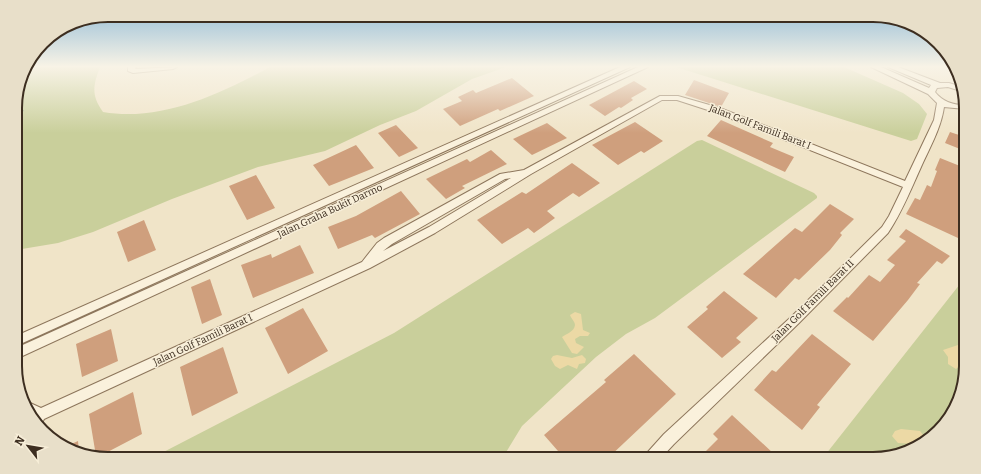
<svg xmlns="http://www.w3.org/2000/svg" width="981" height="474" font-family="Bitter,serif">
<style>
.green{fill:#c9cf9b}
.sand{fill:#ecd9a5}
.water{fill:#a9c4bc;stroke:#6f938a}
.building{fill:#cf9f7d}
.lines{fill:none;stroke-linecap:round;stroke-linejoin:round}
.minor-casing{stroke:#8d765c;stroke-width:2}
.minor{fill:#faf1dc;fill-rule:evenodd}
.labels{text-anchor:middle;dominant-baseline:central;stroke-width:3;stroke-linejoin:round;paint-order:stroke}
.street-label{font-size:10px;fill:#3d2e20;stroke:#f7eed8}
.rim{fill:none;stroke:#3d2e20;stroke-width:2}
</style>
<rect width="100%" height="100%" fill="#f0e4c8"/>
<path class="green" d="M25,67H100C93,86 91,95 103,112C161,122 220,94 270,67H506L472,79L416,111L380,125L325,151L258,167L172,199L93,232L58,243L16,250L15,102Z
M676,67H844L903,93L919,104L927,114L917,139L911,141Z
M702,140L814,193L817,196V198L655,318L626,334L596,357L522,426L502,459H150L394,333L697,141Z
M966,272V366L957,407L925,443L879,459H822L960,284Z"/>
<path class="sand" d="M575,312L581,314L583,330L590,333L588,336H580L575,339L576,343L584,347L577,354L572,353L562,337C566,334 574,332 575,325C575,322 571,318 570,315Z
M958,345L966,350V357L962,359L961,365L956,369L948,364V357L943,350Z
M557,355L572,358L582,355L586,359L585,363L579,364L577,369L568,365L560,369L555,366L551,359L553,356Z
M901,429L920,431L923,435L922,440L917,444L898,443L892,436L895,431Z"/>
<path class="water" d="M15,108L23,110L21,117L22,125L18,149L15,151Z"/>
<path class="building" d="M512,78L534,96L500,111L498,109L460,126L443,109L462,101L458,97L473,90L476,93Z
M694,80L729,93L721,107L685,95Z
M634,81L647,89L631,98L633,100L621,108L619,107L605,116L589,105Z
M721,120L773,143L770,147L794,157L785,172L707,136Z
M635,122L663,141L644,153L641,151L618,165L592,145Z
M547,123L567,138L532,155L513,139Z
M396,125L418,148L399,157L378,133Z
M950,132L965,137V151L945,143Z
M356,145L374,168L329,186L313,165Z
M491,150L507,164L462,186L465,188L446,199L426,179L467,159L470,162Z
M940,158L965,168L966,221L958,238L906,214L915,198L920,200L927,185L931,187L937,171L935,170Z
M572,163L600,183L579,197L573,193L547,211L555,218L534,233L528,228L502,244L477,220L522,192L526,194Z
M256,175L275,208L247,220L229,186Z
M401,191L420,214L375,238L372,235L338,249L328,227L356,216Z
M830,204L854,219L840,233L842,235L830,250L799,280L795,278L776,298L743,274L795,228L802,232Z
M144,220L156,250L128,262L117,232Z
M906,229L950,256L942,264L937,261L917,283L920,284L908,300L873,341L833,311L847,297L848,298L869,275L880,282L895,265L887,260L906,241L899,237Z
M300,245L314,273L253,298L241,265L271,254L272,258Z
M210,279L222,315L202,324L191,287Z
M724,291L758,318L736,338L741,342L722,358L687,327L708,309L706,307Z
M303,308L328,351L288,374L265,328Z
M111,329L118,361L82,377L76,344Z
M812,334L851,364L817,405L820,407L802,430L754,390L772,370L776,372Z
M223,347L238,393L192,416L180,367Z
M634,354L676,394L607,459H565L544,435L606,382L604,380Z
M133,392L142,434L98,457L96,456L89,414Z
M732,415L774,454L769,459H698L718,439L713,434Z
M78,441L79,452L65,447Z"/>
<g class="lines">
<defs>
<path id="minor" d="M128,67H136L135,69L177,67L173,69L133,73L128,71Z
M620,67H630L16,346V336Z
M638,67H648L16,359V348Z
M871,67H881L929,88L931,85L888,67H898L940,83H949L962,87L964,92L948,87L937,88L935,92C943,102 953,105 965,105V109L944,107C941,128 930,147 921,167C911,189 902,212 888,233L799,323L674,444L660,459H644L646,454L664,434L791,317L882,227L889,216L903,187L714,112L677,100H662L531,174L435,233L370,268L44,419L40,427L34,422L26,403L28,402L41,408L362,262L377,243L384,238L500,174L524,170L660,96H678L720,108L905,181L934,120L937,103L928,94ZM511,178L429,227L383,251L392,244L505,179Z"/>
</defs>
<use href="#minor" class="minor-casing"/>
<use href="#minor" class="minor"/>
</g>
<linearGradient id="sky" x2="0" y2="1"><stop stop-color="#8fbad6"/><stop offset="0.5" stop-color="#f8f3e6"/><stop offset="1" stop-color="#f8f3e6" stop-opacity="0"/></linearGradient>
<rect width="981" height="133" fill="url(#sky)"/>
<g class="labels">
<g class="street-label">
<text transform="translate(760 127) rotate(21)">Jalan Golf Famili Barat I</text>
<text transform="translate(330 211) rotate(-25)">Jalan Graha Bukit Darmo</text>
<text transform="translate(813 301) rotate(-45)">Jalan Golf Famili Barat II</text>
<text transform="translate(203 340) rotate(-25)">Jalan Golf Famili Barat I</text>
</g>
</g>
<path d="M0 0H981V474H0ZM108 22H873A86 86 0 0 1 959 108V366A86 86 0 0 1 873 452H108A86 86 0 0 1 22 366V108A86 86 0 0 1 108 22Z" fill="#e8dfc9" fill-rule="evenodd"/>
<path class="rim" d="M108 22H873A86 86 0 0 1 959 108V366A86 86 0 0 1 873 452H108A86 86 0 0 1 22 366V108A86 86 0 0 1 108 22Z"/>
<g transform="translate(28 446) rotate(301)" stroke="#f7eed8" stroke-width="3" paint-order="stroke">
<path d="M0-3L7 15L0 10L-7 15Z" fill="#3d2e20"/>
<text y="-6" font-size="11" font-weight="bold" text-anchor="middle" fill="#3d2e20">N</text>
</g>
</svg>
